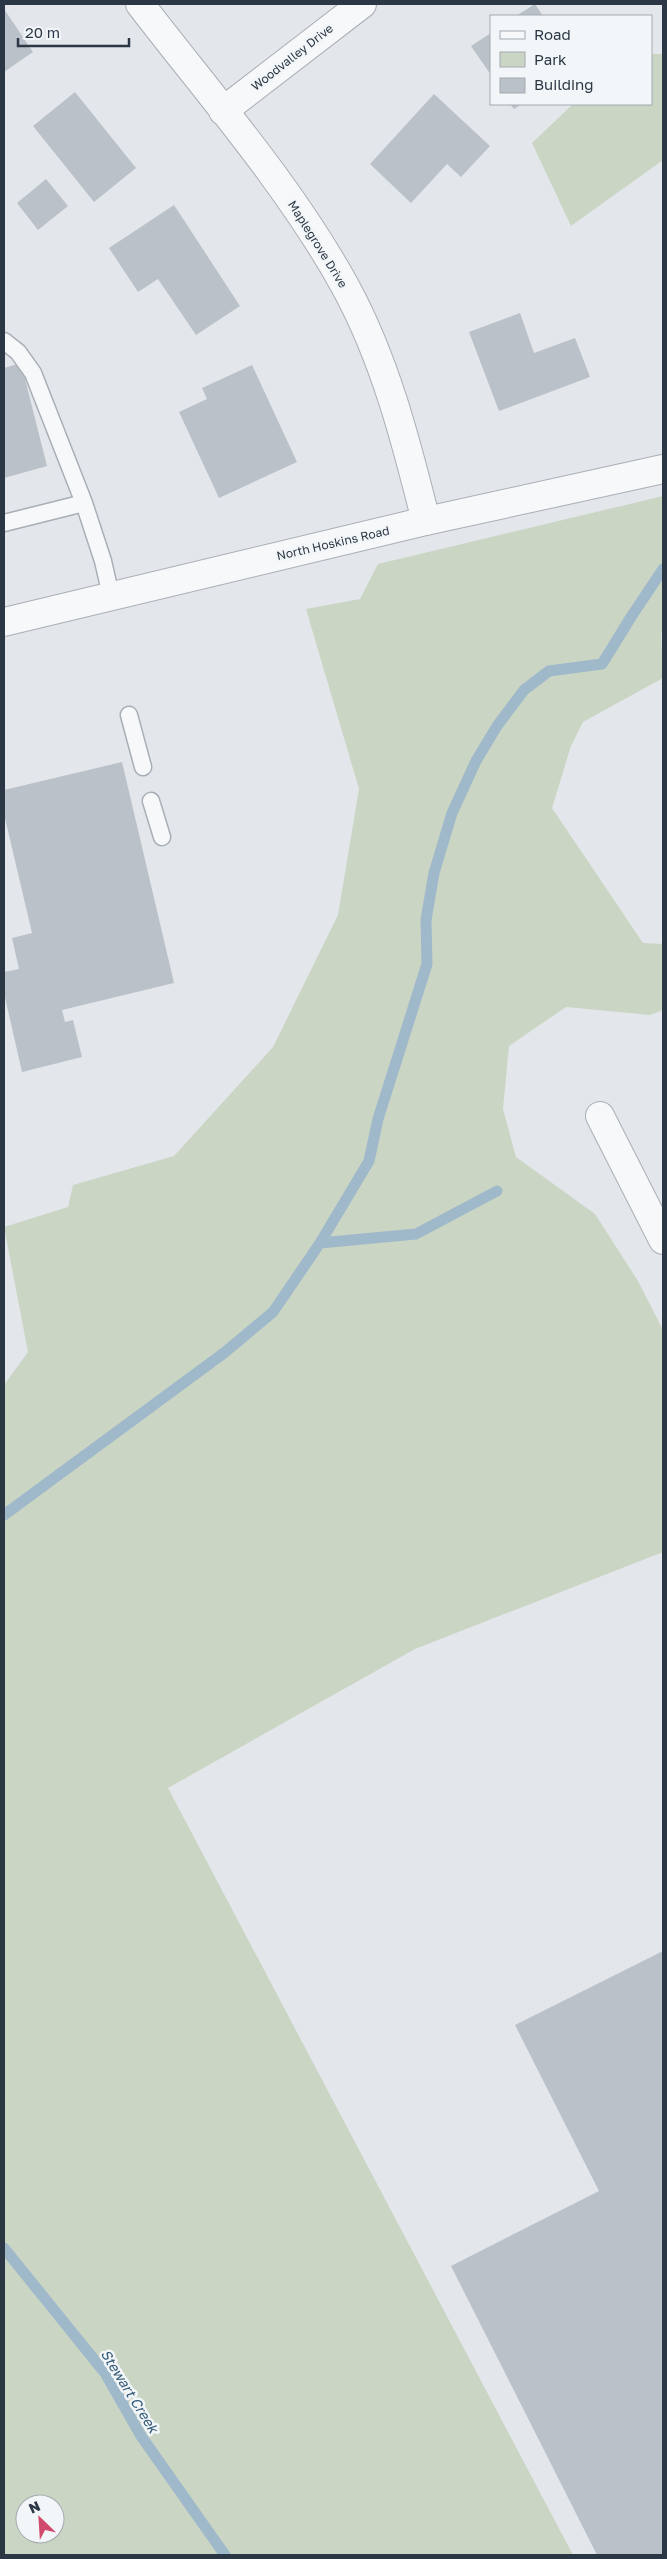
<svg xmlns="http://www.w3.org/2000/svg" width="667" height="2559" font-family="'Golos Text',sans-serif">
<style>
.green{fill:#cbd5c4;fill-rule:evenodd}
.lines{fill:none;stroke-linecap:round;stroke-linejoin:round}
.stream{stroke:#9fb9cb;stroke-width:11}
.building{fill:#bac1c9}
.service-casing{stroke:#a8afb6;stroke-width:19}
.minor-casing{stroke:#a8afb6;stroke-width:30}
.tertiary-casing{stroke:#a8afb6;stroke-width:30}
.service{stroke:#f6f8f9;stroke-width:16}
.minor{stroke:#f6f8f9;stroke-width:28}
.tertiary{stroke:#f6f8f9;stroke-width:28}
.labels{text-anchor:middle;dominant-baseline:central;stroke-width:5;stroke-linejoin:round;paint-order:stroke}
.street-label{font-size:12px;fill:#2b3744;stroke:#f3f6f8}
.water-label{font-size:14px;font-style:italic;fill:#355b78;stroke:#f3f6f8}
</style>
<rect width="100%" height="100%" fill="#e3e7eb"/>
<path class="green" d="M651,54H663V160L571,226L532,143L573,104H651Z
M663,496V632L661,633L663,678L583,722L571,746L552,808L643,943L663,944V1010L650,1015L566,1007L509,1046L503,1109L516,1157L595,1214L638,1281L663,1330V1552L415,1649L168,1788L573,2555H4V1385L28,1352L4,1227L68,1207L73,1185L174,1156L273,1047L338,915L359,789L306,609L360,599L378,564ZM25,2504H55V2534H25Z"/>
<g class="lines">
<path class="stream" d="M320,1243L416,1234L497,1191
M4,1515L224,1353L273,1312L320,1243L369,1161L378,1119L427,964L426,920L434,873L452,813L476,761L497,726L524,690L549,671L602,664L631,617L663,569
M4,2248L105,2373L141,2436L225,2555"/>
</g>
<path class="building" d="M535,4L543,16H516Z
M4,9L33,52L4,72Z
M491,33V75L471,46Z
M75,92L136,168L94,202L33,126Z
M434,94L490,146L461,177L447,164L411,203L370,164Z
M510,104H522L514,109Z
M46,179L68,206L38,230L17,203Z
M174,205L240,306L196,335L158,279L138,292L109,248Z
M520,313L534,353L575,338L590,377L499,411L469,332Z
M21,363L47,466L4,478V368Z
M252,365L297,462L219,498L179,412L207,399L202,388Z
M122,762L174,983L62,1010L65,1022L73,1020L82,1057L22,1072L4,993V972L19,969L12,938L32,933L4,814V790Z
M663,1951V2555H597L451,2266L599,2191L515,2025Z"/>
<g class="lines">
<defs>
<path id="service" d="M4,341L18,352L33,373L84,503
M4,523L84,503L103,561L111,596
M129,715L143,767
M151,801L162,837"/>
<path id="minor" d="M140,4C209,94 290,186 345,286C385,359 406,441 426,521
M223,111L362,4
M600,1116L663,1240"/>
<path id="tertiary" d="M4,622L426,521L663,469"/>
</defs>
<use href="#service" class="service-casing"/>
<use href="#minor" class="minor-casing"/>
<use href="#tertiary" class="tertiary-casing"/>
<use href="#service" class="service"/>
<use href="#minor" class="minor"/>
<use href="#tertiary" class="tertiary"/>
</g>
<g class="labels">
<g class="street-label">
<text transform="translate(292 57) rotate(-38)">Woodvalley Drive</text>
<text transform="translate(318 244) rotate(58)">Maplegrove Drive</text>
<text transform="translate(333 543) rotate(-13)">North Hoskins Road</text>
</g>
<g class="water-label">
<text transform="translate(130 2391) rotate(58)">Stewart Creek</text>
</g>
</g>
<rect width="667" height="2559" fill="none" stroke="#2b3744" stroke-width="10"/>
<rect x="490" y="15" width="162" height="90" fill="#f3f6f8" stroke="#a3aab0"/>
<rect x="500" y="31" width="25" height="8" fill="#f6f8f9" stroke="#a3aab0"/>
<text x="534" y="40" font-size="15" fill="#2b3744">Road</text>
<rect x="500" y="52" width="25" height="15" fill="#cbd5c4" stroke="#a3aab0"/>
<text x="534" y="65" font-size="15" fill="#2b3744">Park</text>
<rect x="500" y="78" width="25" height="15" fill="#bac1c9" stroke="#a3aab0"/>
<text x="534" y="90" font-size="15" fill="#2b3744">Building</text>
<g transform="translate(40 2519) rotate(335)"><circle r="24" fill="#f3f6f8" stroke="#a3aab0"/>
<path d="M0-4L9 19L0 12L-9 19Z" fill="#cf4a6d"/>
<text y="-8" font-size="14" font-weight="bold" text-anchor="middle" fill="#2b3744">N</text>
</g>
<path d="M18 38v8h111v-8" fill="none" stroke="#2b3744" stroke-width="2.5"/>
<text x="25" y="38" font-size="15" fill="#2b3744" stroke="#f3f6f8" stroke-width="4" paint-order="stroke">20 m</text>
</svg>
